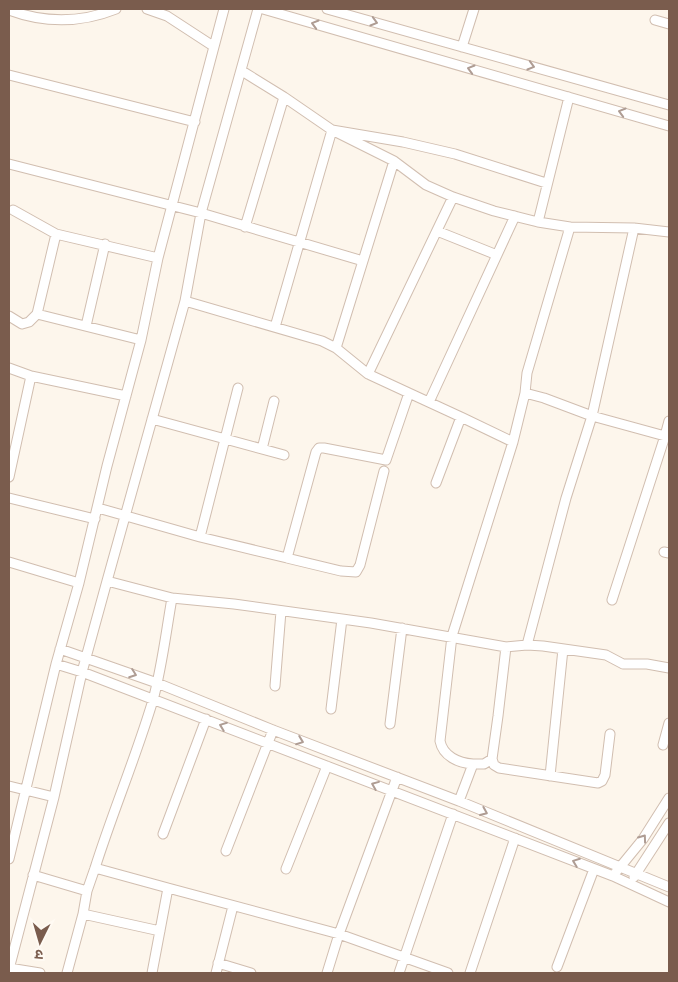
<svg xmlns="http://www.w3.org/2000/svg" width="678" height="982" font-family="'Exo 2','Noto Sans Devanagari',sans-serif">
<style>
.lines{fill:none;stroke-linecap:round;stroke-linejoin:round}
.minor-casing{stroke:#d1beb0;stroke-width:11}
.minor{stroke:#fff;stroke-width:9}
.oneway{stroke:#af9d94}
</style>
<rect width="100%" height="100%" fill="#fdf6ec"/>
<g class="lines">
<defs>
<path id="minor" d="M147,9L167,16L213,46
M258,9L201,213L185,301L322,341L336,348L394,161
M263,9L669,126
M327,9L669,105
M9,10C44,23 81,23 116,9
M655,20L669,24
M462,47L474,9
M242,71L284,97L332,130L394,161L426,185L453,197L494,211L538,222L569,97
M9,75L195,122
M9,164L201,213L363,261
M13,210L56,234L158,258
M538,222L570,227
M245,227L284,97
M437,231L497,255
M185,301L107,581L172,598L234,604L371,623L506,647L527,645L543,646L606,655L623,664H647L669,668
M37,314L56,234
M9,316L22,324L29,322L37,314L141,340
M86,326L105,244
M275,327L332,130L403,142L455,154L546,183
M336,348L368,374
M9,368L31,376L126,396
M409,393L368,374L453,197
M525,393L544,398L592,416L665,436L669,421
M429,402L515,216
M461,417L513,442
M152,419L284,455
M262,449L274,401
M9,477L31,376
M9,498L95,519
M98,508L200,537L287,558L316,452L319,448H324L386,460L409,393L461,417L436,483
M200,537L238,388
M664,552L669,553
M287,558L341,571L356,572L360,565L384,471
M9,562L79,583
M612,600L665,436
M527,645L566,498L592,416L634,228
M60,649L157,683L273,730L459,801L669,887
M56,664L82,672L613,876L669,902
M275,686L281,611
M331,709L342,619
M390,724L402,628
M663,745L669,723
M492,759L494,765L499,768L598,783L602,781L605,775L610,734
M473,764H484L492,759L498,716L506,647
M550,776L563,649
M9,786L54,797
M459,801L473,764C458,763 443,756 440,741L452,636L513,442L525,393L527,373L570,227L634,228L669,232
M163,834L206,719
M226,851L273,730
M9,859L56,664L79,583L107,466L141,340L158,258L224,9
M95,868C113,811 136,757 153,700C162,667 166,632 172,598
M286,869L327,766
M616,872L643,839L669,798
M33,875L87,891L83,914L67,973
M634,877L669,823
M168,888L339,934L448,973
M87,891L95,868L168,888L152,973
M83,914L160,931
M218,963L251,973
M557,967L594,869
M9,968L40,973
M9,969L54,797L82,672L107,581
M216,973L233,906
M327,973L339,934L397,777
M399,973L453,814
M470,973L515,838"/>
</defs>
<use href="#minor" class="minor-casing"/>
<use href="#minor" class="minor"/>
</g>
<defs><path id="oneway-chevron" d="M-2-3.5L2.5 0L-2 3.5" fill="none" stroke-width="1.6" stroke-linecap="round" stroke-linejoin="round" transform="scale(1.25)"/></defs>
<g class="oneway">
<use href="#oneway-chevron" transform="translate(374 22) rotate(16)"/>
<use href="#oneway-chevron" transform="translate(315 24) rotate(-164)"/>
<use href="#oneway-chevron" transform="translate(531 66) rotate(16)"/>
<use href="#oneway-chevron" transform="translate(471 69) rotate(-164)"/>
<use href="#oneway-chevron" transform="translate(622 112) rotate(-164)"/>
<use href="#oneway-chevron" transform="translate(133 674) rotate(20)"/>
<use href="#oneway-chevron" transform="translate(223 726) rotate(-159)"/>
<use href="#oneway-chevron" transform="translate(300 741) rotate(21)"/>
<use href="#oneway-chevron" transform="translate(375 785) rotate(-158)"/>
<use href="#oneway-chevron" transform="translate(484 812) rotate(23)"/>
<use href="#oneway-chevron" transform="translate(643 838) rotate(-54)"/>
<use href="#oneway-chevron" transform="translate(576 862) rotate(-159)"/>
</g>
<rect width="678" height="982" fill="none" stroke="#7a5c4d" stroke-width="20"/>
<g transform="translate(40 942) rotate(185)" stroke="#fffaf3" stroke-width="4" paint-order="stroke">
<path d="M0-4L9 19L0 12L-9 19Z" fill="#7a5c4d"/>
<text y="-8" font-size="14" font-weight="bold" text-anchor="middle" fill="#7a5c4d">उ</text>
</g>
</svg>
